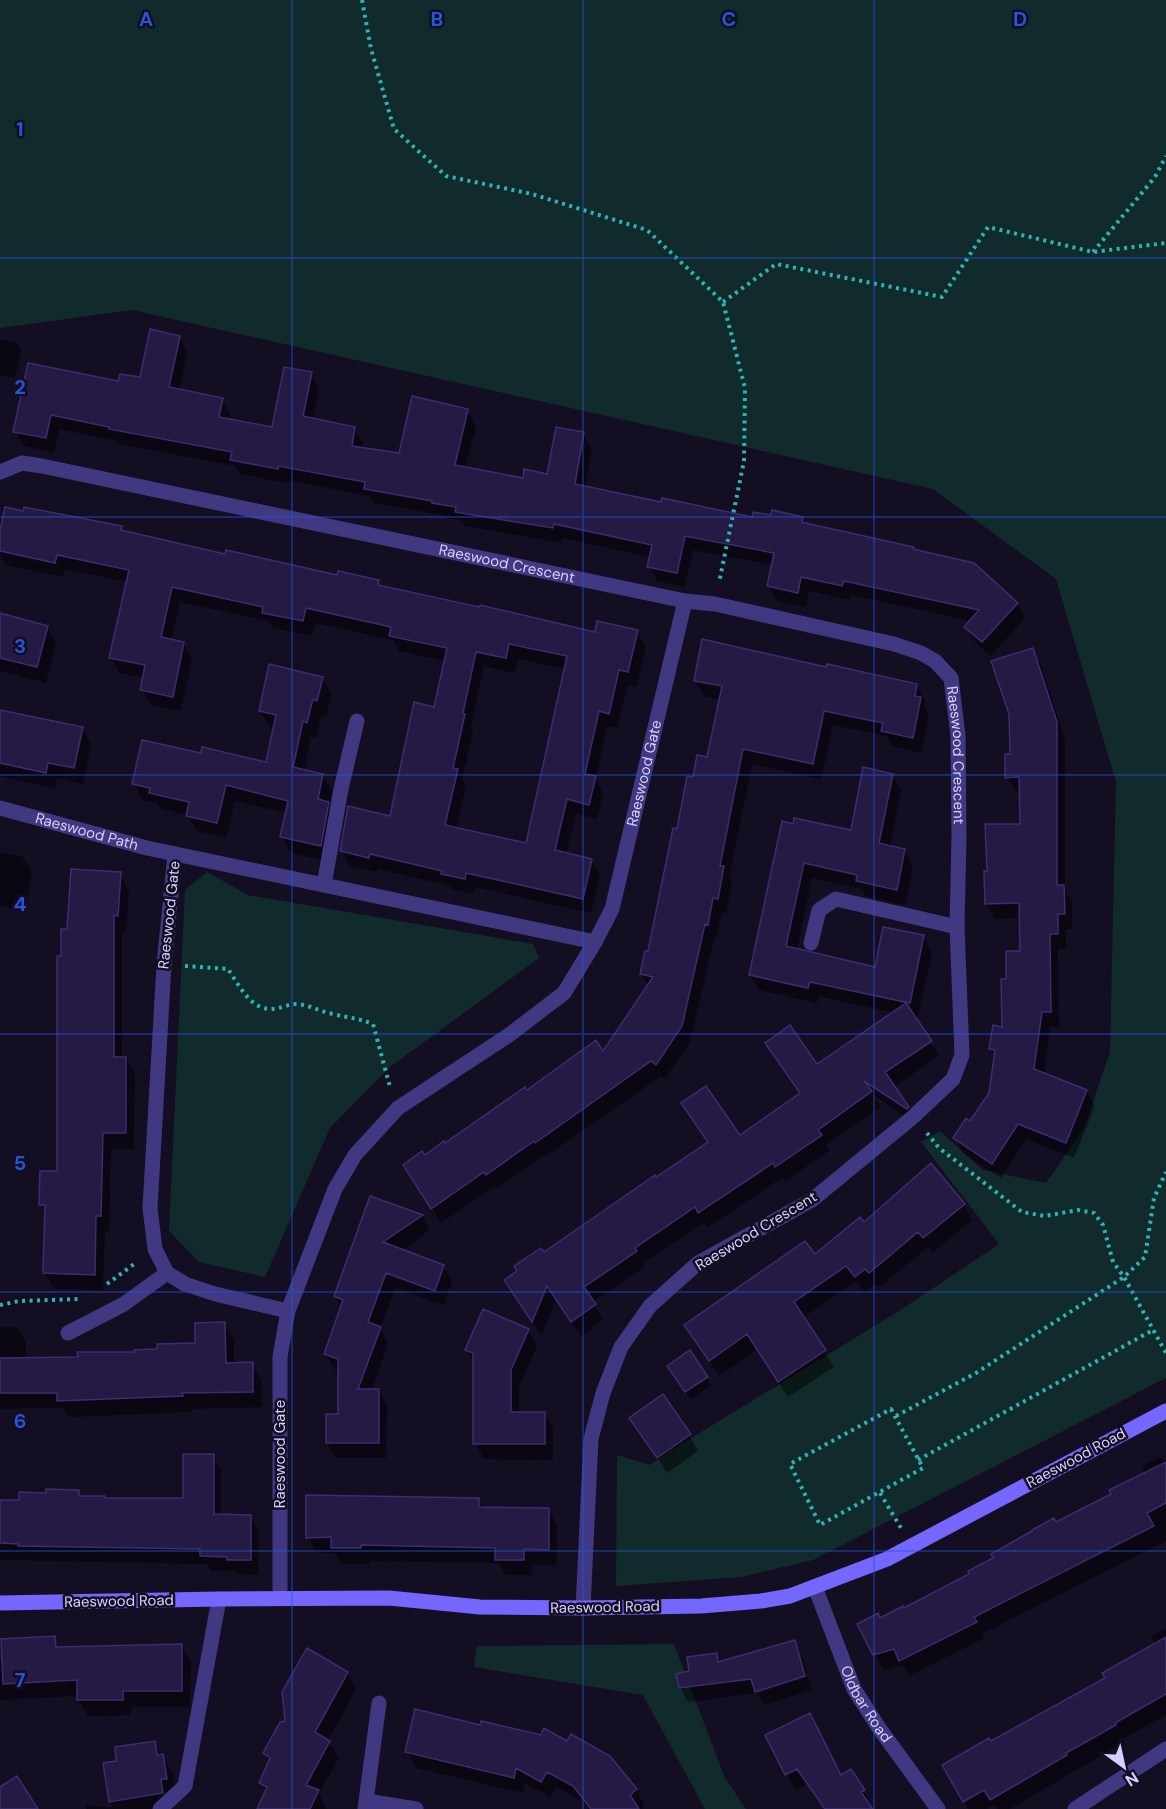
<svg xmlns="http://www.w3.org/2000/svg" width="1166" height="1809" font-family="'DM Sans',sans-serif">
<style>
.green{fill:#112b2c}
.shadow{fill:#0007;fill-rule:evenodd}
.building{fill:#251a43;stroke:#3e2c6f;stroke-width:1.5;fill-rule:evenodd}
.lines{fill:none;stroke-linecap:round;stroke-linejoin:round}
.path{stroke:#2fb3b3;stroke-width:4;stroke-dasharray:3 4.5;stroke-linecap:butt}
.lane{stroke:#403981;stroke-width:15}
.street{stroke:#403981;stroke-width:15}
.secondary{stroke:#7567fe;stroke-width:15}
.grid{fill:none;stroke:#2654da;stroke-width:1.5;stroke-opacity:0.55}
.labels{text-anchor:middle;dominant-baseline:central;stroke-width:5;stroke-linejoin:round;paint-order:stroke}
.street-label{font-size:15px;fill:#d8cfff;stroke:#130e22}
.grid-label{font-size:20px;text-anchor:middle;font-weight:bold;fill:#2654da;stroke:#130e22;stroke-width:5;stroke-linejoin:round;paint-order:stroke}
</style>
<rect width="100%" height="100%" fill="#130e22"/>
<path class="green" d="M0,0H1166V1378L813,1560L741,1577L616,1586L617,1455L650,1465L675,1448L899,1311L999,1244L921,1142L940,1131L983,1170L1046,1183L1084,1128L1110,1052L1116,782L1056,579L933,489L132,310L0,328Z
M207,872L248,895L533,944L539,958L390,1067L330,1128L265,1277L199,1262L169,1231L185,890Z
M674,1644L725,1778L746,1809H705L643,1695L474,1667L477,1646Z"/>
<path class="shadow" d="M179,337L187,352L179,391L222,399L230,414L229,421L274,429L311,374L319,388L313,420L354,428L363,443L362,449L400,455L467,411L476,426L465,468L524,480L549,476L583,434L592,449L585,487L662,504L753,519L802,518L806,525L913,548L915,551L1017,604L1025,618L991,656L975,642L966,627L971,621L852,595L850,600L809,591L806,607L777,601L768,586L773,565L693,550L685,587L657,581L649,566L651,557L562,538L561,543L465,526L462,521L442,517L441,515L374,503L370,496L287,480L286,483L240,474L235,466L119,444L117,441L59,429L54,453L24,446L15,431L119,383L141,379Z
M0,339L16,342L21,350L15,378L0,375Z
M121,528L123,532L227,556L338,577L378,582L381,587L596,633L637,631L646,647L637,687L628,685L617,728L607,726L596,779L603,793L597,819L576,814L566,854L591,860L600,875L591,913L475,887L473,894L452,889L450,886L378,869L377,872L350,866L342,851L391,818L435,708L445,661L399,651L393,640L315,623L312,636L273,628L268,621L180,602L171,641L183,643L192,659L181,711L151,705L142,689L144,678L120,673L111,658L127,582L65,569L63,577L6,565L0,554V538ZM518,659L566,669L527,845L456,828L466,786L462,779L473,731L471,727L484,666L514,673Z
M0,615L47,627L56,643L46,683L0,671Z
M1032,649L1041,665L1065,739V891L1072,902V929H1066V949H1058L1059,1027H1050L1044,1074L1086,1091L1095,1106L1074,1158L1026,1139L1001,1178L963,1153L955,1138L971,1123L990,1093L995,1057L991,1048L1004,1028L1021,952V918L995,919L986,904L988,872L1021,825V792H1016L1007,777Z
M827,669L916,685L925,701L924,705L929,714L921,753L892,746L886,736L833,725L821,779L752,764L729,877L732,883L726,913L722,912L716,939H714L690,1042L665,1079L661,1076L545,1157L544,1155L496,1189L494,1187L441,1223L414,1181L424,1157L526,1092L604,1053L648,986L641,973L649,953L678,831L694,779L708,758L720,699L704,696L695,680Z
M322,678L332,694L326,716L321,715L316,738L311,737L304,771L322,775L332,791L329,804L337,819L330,862L291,853L282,837L287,813L235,801L226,838L197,831L187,815L160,808L157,803L143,800L134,784L202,755L267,763L275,728L270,727L260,711Z
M0,710L82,728L91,744L83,784L57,778L55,789L0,776Z
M892,775L901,790L890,847L905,850L913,866L905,905L866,896L862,889L812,878L797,950L876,969L923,937L932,952L918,1017L913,1016L939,1056L894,1087L916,1123L873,1095L880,1107L826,1145L829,1151L785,1181L783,1177L708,1227L705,1222L642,1264L644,1267L592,1302L603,1320L581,1336L556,1300L541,1335L506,1281L656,1179L739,1137L800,1095L767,1043L816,1066L895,1013L818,996L817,1003L759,990L750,975L783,823L852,832Z
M0,852L23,857L32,873L25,911L0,906Z
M120,874L129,890L126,931H122V1058H126L135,1074L134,1149H111L109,1232L105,1231L103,1290L54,1289L45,1273L46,1215L41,1205L58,1172L63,958L69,931Z
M371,1198L422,1216L430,1230L401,1251L443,1266L452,1281L444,1305L395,1288L380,1328L388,1343L372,1390H378L387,1405L386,1458H336L327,1443L339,1415V1371L334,1369L325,1354L342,1308L335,1296Z
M963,1204L972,1220L933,1253L928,1247L879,1287L875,1284L865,1292L856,1281L803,1318L834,1367L788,1397L757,1349L720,1376L695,1341L864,1224Z
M224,1324L234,1340V1364H252L261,1380L262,1407L191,1409V1412L68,1417L63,1408L0,1409V1327H17L26,1343V1359L79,1358L197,1345Z
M528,1330L537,1346L519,1387V1413H544L553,1429V1460L484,1459L475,1443V1363L467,1349Z
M673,1374L707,1378L711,1385L691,1399Z
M631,1418L689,1435L698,1451L667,1473Z
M213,1456L221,1471V1516H250L259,1531L258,1575L237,1574L235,1571H211L207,1564L0,1560V1501L20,1502L47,1494L78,1491L81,1497L106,1500H184Z
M1160,1457L1163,1462L1166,1460V1541L982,1634L985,1638L909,1676L903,1665L884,1671L859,1625L880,1620L904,1610L971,1575L1055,1524L1113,1495L1145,1474L1142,1466Z
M478,1499L483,1509H548L557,1525V1565H532V1575H505L499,1563L370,1561V1564H342L335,1553H317L308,1537Z
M1166,1628V1715L1123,1739L1124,1742L1010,1809H997L995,1805L987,1809H968L944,1766L991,1743L1107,1679L1156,1645L1151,1636Z
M54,1638L60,1648L181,1646L191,1662L190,1707H131V1715L88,1716L78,1700V1696L0,1700V1661Z
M794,1642L802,1656L807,1674L757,1690V1693L808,1677L812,1690L764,1705L757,1693L688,1702L680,1688L678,1675L691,1672L716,1655L721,1663Z
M347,1673L356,1689L328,1741L339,1758L319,1793L326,1809H259L266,1792L261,1783L270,1763L265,1753L287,1723Z
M481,1727L568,1743L609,1757L636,1790L645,1806L641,1809H589L584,1802L556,1787L550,1797L525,1783L523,1793L416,1768L407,1752Z
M767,1736L841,1777L851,1771L873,1806L871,1809H825L807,1784L795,1790Z
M154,1743L172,1772L175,1794L170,1809H86V1805L114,1808L110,1802L118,1762Z"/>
<path class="building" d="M150,329L180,336L169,387L223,398L219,417L272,427L284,367L312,372L303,416L355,427L352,446L399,453L412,396L468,409L455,465L523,478L524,469L547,474L556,427L584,432L575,484L661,502L662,498L752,517L753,512L771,515L772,510L803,517L802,522L814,525L914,547L913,549L974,563L1018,603L982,642L964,627L979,610L844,581L842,586L801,577L798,593L767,586L774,553L685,536L677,573L647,567L652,545L554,524L553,528L455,512L456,507L432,503V501L364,489L365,482L279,466L278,469L230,460L232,452L109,429V427L51,415L46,438L13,432L28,363L118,381L120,374L140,377Z
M5,507L23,511L24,507L122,526L121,530L225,554L226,550L337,575L338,571L379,580L378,585L479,607L480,605L595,632L597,621L638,630L628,672L619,670L609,714L599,711L585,774L596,776L589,805L567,799L555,850L592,859L583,899L466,873L465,879L441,874L442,871L370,854L369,858L340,851L348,806L390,816L414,702L434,707L447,648L389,636L391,627L306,608L303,621L262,613L263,607L172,587L161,637L184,642L173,697L140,690L145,665L109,658L129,570L57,555L55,563L0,551V531ZM509,644L567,656L526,843L445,825L458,769L453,768L465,714L463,713L476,652L506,658Z
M0,613L48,626L37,667L0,658Z
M702,639L826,667L827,664L917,684L915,696L921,697L913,738L881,731L883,723L824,711L813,764L743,749L720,866H724L718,899L713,898L708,925L705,924L682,1026L656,1065L651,1061L535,1143L534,1141L486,1175L484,1172L431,1209L403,1165L422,1151L425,1155L444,1141L445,1143L525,1087L527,1090L596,1040L603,1051L653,977L640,974L645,951H648L673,828L677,829L687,776L693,777L697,755L707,757L722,686L694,681Z
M1033,648L1057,722V885H1064L1065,914H1058V934H1050L1051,1012H1042L1034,1069L1087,1090L1066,1143L1018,1124L992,1164L953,1138L966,1118L970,1121L989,1093L995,1050L989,1049L993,1025L1002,1027L1001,979H1006V951H1020L1019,903L985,904L984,871H987L985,824H1020L1019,777L1005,778V754H1010L1009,714L991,661Z
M269,664L323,677L317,701L313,699L307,723L303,721L293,767L323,774L318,799L329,802L321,846L280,837L288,801L226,785L217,823L186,816L189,802L149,793L150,788L132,784L142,740L201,753L202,747L266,762L276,715L259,711Z
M0,710L83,727L74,768L48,763L46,773L0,763Z
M863,767L893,774L879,843L905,849L897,890L856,881L857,875L804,863L786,946L875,967L883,927L924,935L910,1003L810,982L808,988L749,975L782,821L793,824L794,818L851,830Z
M71,869L121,872L118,916L114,915V1057H126V1133H103L101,1216H96L95,1275L43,1273L45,1205H39L40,1171H57V956H61V929H67Z
M906,1003L932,1041L885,1072L909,1107L907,1109L864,1081L872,1091L818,1130L822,1135L775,1167L773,1163L698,1213L695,1207L635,1248L637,1251L584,1287L596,1304L571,1322L547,1286L532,1322L504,1280L517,1271L514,1266L541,1248L544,1252L655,1175L656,1177L708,1142L681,1103L706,1086L740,1135L800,1093L765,1043L790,1025L817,1064Z
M931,1163L965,1204L923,1238L918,1232L869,1273L865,1269L855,1277L846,1266L794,1302L826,1350L778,1382L747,1334L709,1361L684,1325L805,1241L815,1254L860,1217L864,1222Z
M370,1196L423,1215L383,1242L444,1265L435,1291L386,1273L368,1322L381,1327L358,1389H379V1443H326V1414H338V1359L324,1354L343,1300L334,1296Z
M483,1309L529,1329L511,1370V1412H545V1444H473V1353L465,1350Z
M225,1322L226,1363L253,1362V1392L182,1393L183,1396L57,1401V1393H0V1358L78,1357L77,1352H134V1350L157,1349V1344L195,1343V1323Z
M690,1350L708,1377L685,1392L667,1366Z
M663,1394L691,1434L657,1458L629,1418Z
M183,1454H214V1514L251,1515V1560H227V1557L200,1556V1549L18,1546V1544L0,1543V1500H19V1492L46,1493V1489L79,1490V1496H105V1498H183Z
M1166,1462V1503L1147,1513L1154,1526L974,1617L977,1622L899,1661L894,1649L873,1655L857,1624L878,1613L880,1618L903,1606L904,1608L969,1574L968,1571L993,1558L991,1554L1032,1531V1530L1054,1518L1056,1522L1111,1494L1109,1490Z
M306,1495L479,1498V1507L549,1508V1550L524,1549V1560H495V1548L361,1545V1548H331V1537L306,1538Z
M55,1636L56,1647L182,1644V1691H123V1700H77V1680L3,1684L1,1639Z
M1166,1637V1694L1115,1723L1116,1725L1066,1753L1067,1755L990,1800L984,1790L963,1802L942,1765L989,1738L991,1741L1105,1678L1102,1673Z
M795,1640L805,1676L755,1692L751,1679L679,1688L676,1674L689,1671L687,1657L717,1653L718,1662Z
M307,1648L348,1672L315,1732L330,1741L306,1785L319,1790L310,1809H257L267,1787L259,1783L270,1758L263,1753L280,1722L285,1721L282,1692Z
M415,1709L480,1725L481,1721L541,1735L544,1728L567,1741L571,1734L610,1756L637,1789L630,1795L639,1809H591L573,1786L547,1772L541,1782L516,1768L514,1778L405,1752Z
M810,1713L841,1775L851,1769L865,1790L861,1792L873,1809H825L797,1769L785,1775L765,1735Z
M155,1741L157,1755L163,1754L167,1779H161L163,1793L109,1802L103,1763L116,1761L115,1747Z
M17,1776L38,1809H0V1787Z"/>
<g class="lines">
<path class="path" d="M362,0L371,49L394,129L446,176L532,194L647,230L723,302L745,388L744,461L719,583
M1093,252L1155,177L1166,156
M723,302L776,264L942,297L988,227L1093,252L1166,243
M185,966L228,969C237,982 246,1001 261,1007C274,1013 285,1004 297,1004C310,1005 321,1012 333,1014C348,1018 358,1018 373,1024L390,1087
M927,1133L939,1148L1022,1212L1045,1216L1078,1210L1094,1213L1103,1225L1113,1262L1124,1277L1166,1353
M107,1284L137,1262
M0,1305L19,1301L81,1299
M891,1409L923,1468L820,1525L790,1464Z
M896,1416L976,1373L1124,1277L1145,1257L1154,1198L1166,1172
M918,1460L1153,1330
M880,1493L901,1528"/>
<path class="lane" d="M811,943L819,910L836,899L957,927
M68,1333L124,1304L167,1273
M160,1809L185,1786L219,1599"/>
<g class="street">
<path id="s1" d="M0,472L22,463L42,466L685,601L715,604L894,644L921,653L935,661L951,678L958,735L959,838L957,927L962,1055L953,1079L913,1117L812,1200L698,1263L650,1306L621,1347L603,1393L591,1439L583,1608"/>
<path id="s2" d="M0,808L147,848L595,942"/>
<path d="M175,854L164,965L150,1208L155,1249L167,1273L185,1284L215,1294L288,1311"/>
<path d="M324,885L341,789L357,721"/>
<path id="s3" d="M815,1587L854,1689L879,1728L938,1809"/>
<path id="s4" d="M280,1598V1357L288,1311L335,1189L355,1155L398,1108L509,1035L564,993L595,942L612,909L685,601"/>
<path d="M367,1801L416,1809"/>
<path d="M365,1809L379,1703"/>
<path d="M1075,1809L1166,1749"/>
</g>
<path class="secondary" d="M0,1603L219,1599L389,1598L480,1607L583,1608L701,1606L761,1601L790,1596L887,1559L1166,1411"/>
</g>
<path class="grid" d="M292,0V1809M583,0V1809M874,0V1809M0,258H1166M0,517H1166M0,775H1166M0,1034H1166M0,1292H1166M0,1551H1166"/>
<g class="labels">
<g class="street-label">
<text stroke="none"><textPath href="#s1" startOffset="519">Raeswood Crescent</textPath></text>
<text stroke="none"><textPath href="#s1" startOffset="1060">Raeswood Crescent</textPath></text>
<text stroke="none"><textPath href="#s4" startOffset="960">Raeswood Gate</textPath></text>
<text stroke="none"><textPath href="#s2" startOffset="90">Raeswood Path</textPath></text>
<text transform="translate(169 915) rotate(-84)">Raeswood Gate</text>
<text transform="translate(756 1231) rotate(-31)">Raeswood Crescent</text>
<text transform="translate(280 1454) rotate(-90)">Raeswood Gate</text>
<text transform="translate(1076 1458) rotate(-28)">Raeswood Road</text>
<text transform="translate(119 1601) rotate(-1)">Raeswood Road</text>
<text transform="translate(605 1607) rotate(-1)">Raeswood Road</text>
<text stroke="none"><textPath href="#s3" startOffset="128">Oldbar Road</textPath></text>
</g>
</g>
<g class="grid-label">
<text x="146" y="26">A</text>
<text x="437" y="26">B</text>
<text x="729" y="26">C</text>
<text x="1020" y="26">D</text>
<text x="20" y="136">1</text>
<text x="20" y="394">2</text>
<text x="20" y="653">3</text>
<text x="20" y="911">4</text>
<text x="20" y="1170">5</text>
<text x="20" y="1428">6</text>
<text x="20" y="1687">7</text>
</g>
<g transform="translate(1124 1767) rotate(147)" stroke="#130e22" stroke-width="4.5" paint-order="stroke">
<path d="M0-4.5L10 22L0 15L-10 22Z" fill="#d8cfff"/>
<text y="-9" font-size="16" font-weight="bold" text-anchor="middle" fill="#d8cfff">N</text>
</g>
</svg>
